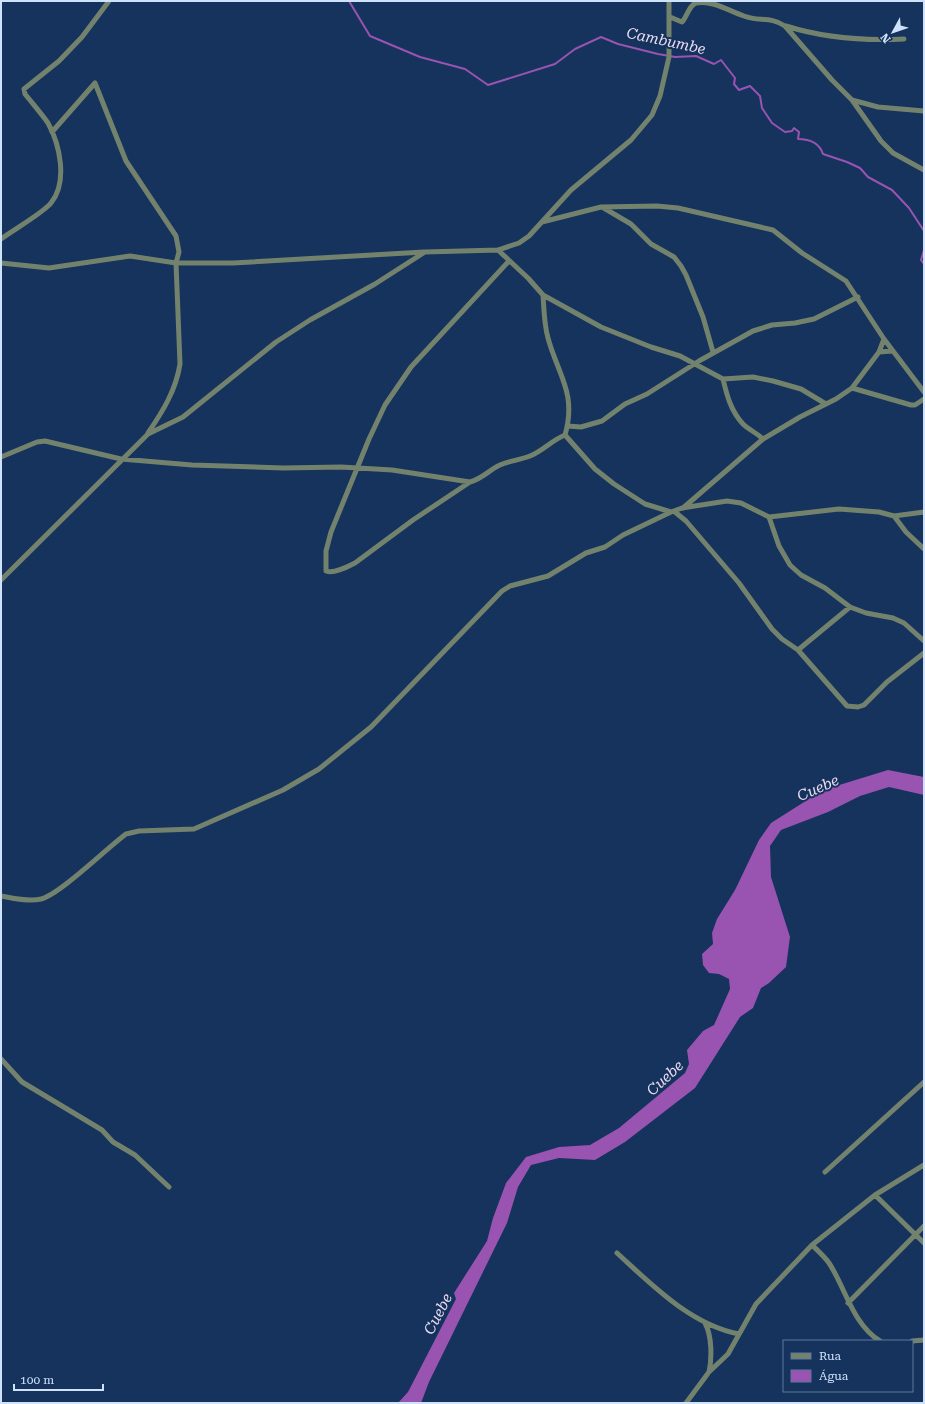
<svg xmlns="http://www.w3.org/2000/svg" width="925" height="1404" font-family="'Roboto Serif',serif">
<style>
.water{fill:#9953b0}
.lines{fill:none;stroke-linecap:round;stroke-linejoin:round}
.stream{stroke:#9953b0;stroke-width:2}
.minor{stroke:#73826d;stroke-width:5}
.labels{text-anchor:middle;dominant-baseline:central;stroke-width:4;stroke-linejoin:round;paint-order:stroke}
.water-label{font-size:15px;font-style:italic;fill:#ecdbf3;stroke:#15335c}
</style>
<rect width="100%" height="100%" fill="#15335c"/>
<path class="water" d="M888,770L924,777V795L889,787L860,796L828,812L781,830L770,846L771,877L790,937L786,967L769,983L761,988L753,1008L740,1017L695,1088L625,1142L595,1160L559,1158L531,1165L518,1187L507,1223L429,1382L421,1403H398L408,1392L456,1299L454,1293L487,1241L493,1218L506,1183L526,1157L559,1147L590,1145L619,1128L685,1073L689,1064L687,1050L703,1031L714,1025L730,989L729,979L719,974L709,973L703,965L702,954L713,944L712,933L717,919L735,890L759,840L771,823L823,790Z"/>
<g class="lines">
<path class="stream" d="M349,1L370,36L420,57L465,69L488,85L555,64L575,49L601,37L618,44L658,54L675,57L696,56L714,64L721,60L735,78L734,84L739,90L750,86L760,96L762,108L772,123L785,132L792,131L794,128L799,132L798,139C809,139 819,142 823,154L847,162L860,168L868,177L892,190L909,208L924,231
M924,250L921,260L924,264"/>
<path class="minor" d="M670,17L682,22C687,17 689,5 696,3C713,0 729,11 744,16C759,22 770,16 785,26L832,80L852,100L881,141L893,153L924,170
M786,26C824,38 864,41 904,39
M852,100L878,107L924,111
M52,132L95,83L126,161L176,236L179,252L176,263L180,364C176,390 163,411 148,433
M602,207L631,224L651,244L674,257L681,266L686,275L703,317L713,352
M542,222L601,207L657,206L678,208L773,230L802,253L846,281L884,339L924,392
M1,239C13,230 43,213 51,203C68,182 60,145 48,123C41,113 33,104 25,94L24,89L59,61L82,37L109,1
M498,250L528,278L543,295L601,327L651,347L680,356L723,379L753,377L773,381L801,389L826,404
M1,263L49,268L130,256L176,263H233L424,252
M543,295C544,309 544,324 548,338C558,375 577,393 565,435
M879,352L892,351
M723,379C727,396 731,411 743,424C749,430 757,433 763,439
M852,388L911,405H915L924,399
M568,426L581,427L602,421L625,404L647,394L699,361L753,331L772,325L795,323L814,319L858,297
M565,435L595,469L614,484L645,504L671,512L682,508L727,501L741,503L769,517L839,509L879,512L894,516L924,512
M1,457L37,442L45,441L121,459L192,465L283,468L341,467L392,470L470,482C482,479 489,470 500,465C509,461 520,460 530,456C543,451 552,440 565,435
M470,482L413,520L355,563C347,567 334,574 326,571V551L331,532L369,439L385,405L411,367L509,261
M683,508L763,439L800,417L836,399L852,388L879,352L884,339
M675,512L686,521L739,583L772,629L782,639L798,650L847,706L858,707L864,705L887,682L924,653
M894,516L906,532L924,549
M769,517L779,546L790,565L801,575L825,588L850,607L866,613L893,618L904,623L924,641
M1,580L148,434L183,417L276,342L310,320L375,284L425,252L498,250L519,243L529,236L571,190L631,140L652,115L660,96L669,57V1
M798,650L850,607
M1,896C13,898 28,902 41,899C60,894 107,848 126,834L139,831L194,829L283,790L319,769L371,727L502,591L510,586L548,576L586,553L605,547L623,535L671,512
M1,1059L22,1082L102,1130L113,1142L135,1155L169,1187
M825,1172L924,1082
M875,1195L924,1243
M812,1245C818,1251 824,1256 829,1263C845,1287 853,1325 880,1341
M617,1253C652,1285 691,1325 739,1334
M848,1303L924,1226
M705,1323C712,1336 712,1358 709,1372
M912,1341L924,1340
M686,1403L709,1372L728,1354L756,1304L812,1245L875,1195L924,1165"/>
</g>
<g class="labels">
<g class="water-label">
<text transform="translate(666 41) rotate(12)">Cambumbe</text>
<text transform="translate(818 788) rotate(-24)">Cuebe</text>
<text transform="translate(665 1078) rotate(-43)">Cuebe</text>
<text transform="translate(438 1314) rotate(-63)">Cuebe</text>
</g>
</g>
<rect width="925" height="1404" fill="none" stroke="#cfe2fc" stroke-width="4"/>
<rect x="783" y="1340" width="130" height="52" fill="#15335c" stroke="#5f799c"/>
<rect x="791" y="1353" width="20" height="6" fill="#73826d" stroke="#5f799c"/>
<text x="819" y="1360" font-size="12" fill="#cfe2fc">Rua</text>
<rect x="791" y="1370" width="20" height="12" fill="#9953b0" stroke="#5f799c"/>
<text x="819" y="1380" font-size="12" fill="#cfe2fc">Água</text>
<g transform="translate(893 32) rotate(230)" stroke="#15335c" stroke-width="3" paint-order="stroke">
<path d="M0-3L7 15L0 10L-7 15Z" fill="#cfe2fc"/>
<text y="-6" font-size="11" font-weight="bold" text-anchor="middle" fill="#cfe2fc">N</text>
</g>
<path d="M14 1384v6h89v-6" fill="none" stroke="#cfe2fc" stroke-width="2"/>
<text x="20" y="1384" font-size="12" fill="#cfe2fc" stroke="#15335c" stroke-width="3" paint-order="stroke">100 m</text>
</svg>
